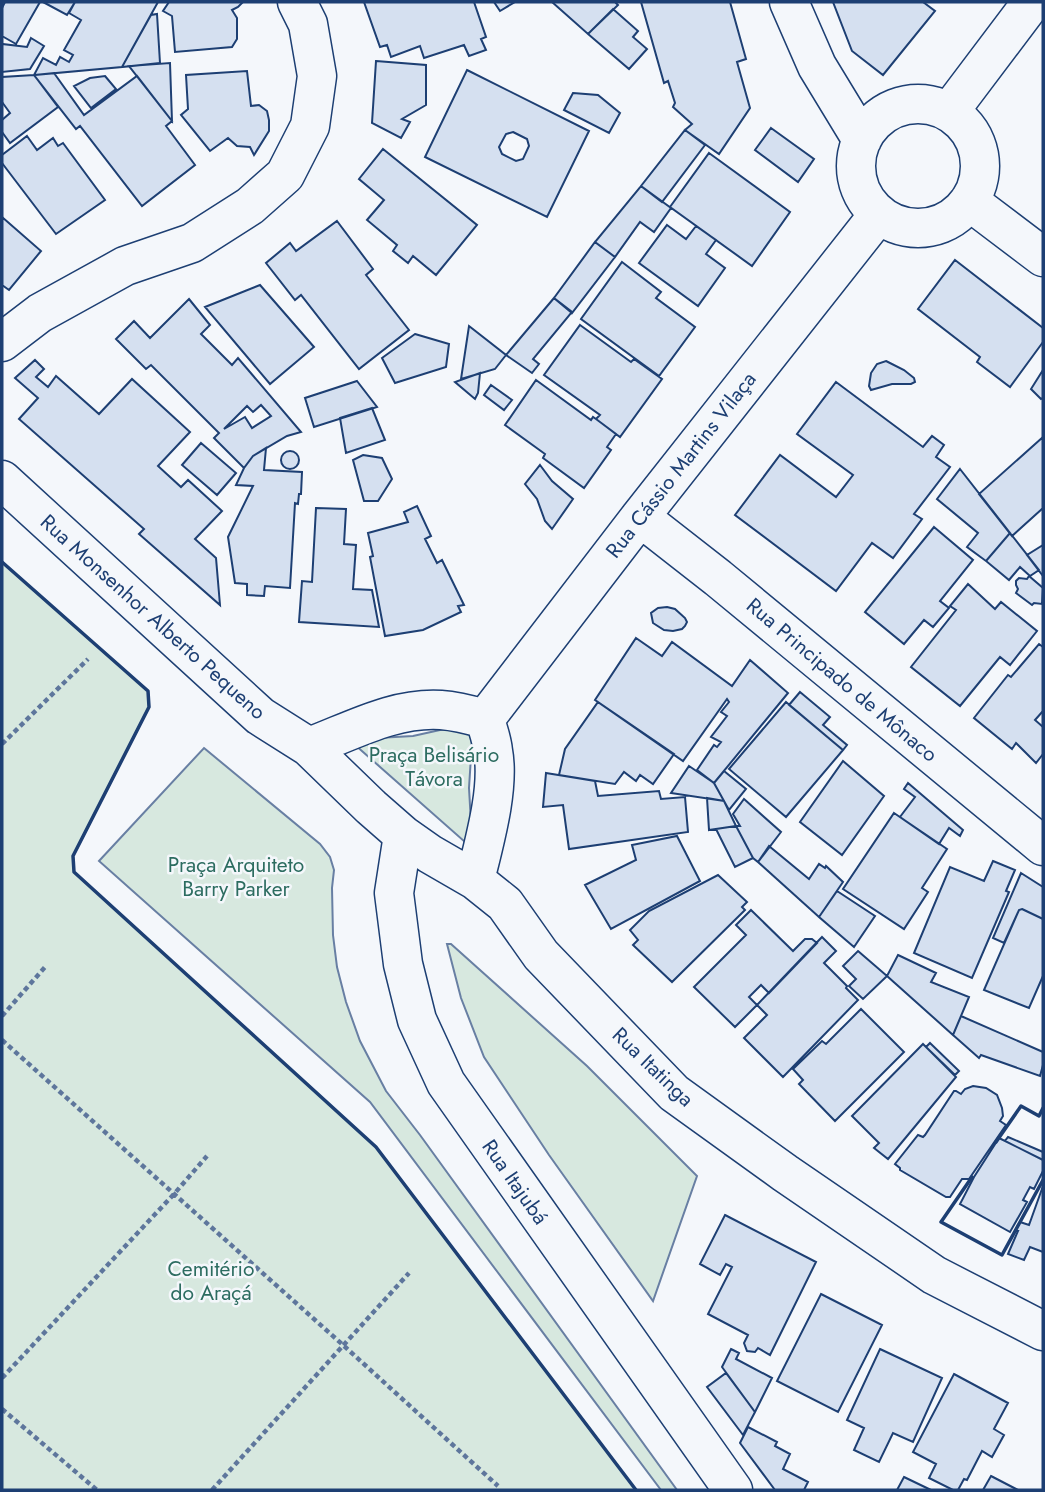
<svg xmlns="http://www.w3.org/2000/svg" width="1045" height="1492" font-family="Jost,sans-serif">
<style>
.green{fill:#d7e8df;stroke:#687fa3;stroke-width:2}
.building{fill:#d5e0f0;stroke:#1d3f73;stroke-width:2;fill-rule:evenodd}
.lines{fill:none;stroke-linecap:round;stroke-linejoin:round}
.minor-casing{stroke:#1d3f73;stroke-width:41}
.path{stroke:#5e769c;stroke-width:4.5;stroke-dasharray:5 3.5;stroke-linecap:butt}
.minor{stroke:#f4f7fb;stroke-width:38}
.wall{stroke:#1d3f73;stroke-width:3.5}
.labels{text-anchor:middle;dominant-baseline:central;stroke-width:5;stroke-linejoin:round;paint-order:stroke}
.street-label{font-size:21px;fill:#1d3f73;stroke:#f4f7fb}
.park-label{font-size:21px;fill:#2c6c60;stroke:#f4f7fb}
</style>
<rect width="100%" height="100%" fill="#f4f7fb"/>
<path class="green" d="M2,562L148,691L149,707L73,856L74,872L376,1147L636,1490H2Z
M473,725L469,788L472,840L465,842L354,744L377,738L413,736L449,728Z
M204,748L320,844L330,857L334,870L332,888L333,935L337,967L346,1002L360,1041L386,1091L420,1135L677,1490H661L370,1102L99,861Z
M447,944H451L587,1066L697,1176L653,1301L549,1155L484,1057L461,998Z"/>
<path class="building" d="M5,2H40L16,44L2,36V8Z
M43,2H75L67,15Z
M75,2H158L122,67L34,75L43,58L56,65L60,57L69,62L73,55L64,50L81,20L69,13Z
M169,2H243L238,7L232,10L237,18V39L232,47L175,52L172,16L163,11Z
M364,2H474L486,37L481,39L486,50L469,56L464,45L424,58L420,46L391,57L387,45L380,47Z
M494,2H515L500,11Z
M552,2H615L618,5L588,34Z
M641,2H730L746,59L737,62L750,108L719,154L685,130L692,124L673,107L675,103L668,81L664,83Z
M833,2H923L935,11L883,75L852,51Z
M613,9L638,31L633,37L647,49L629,69L588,34Z
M157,14L160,63L122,67L151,15Z
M31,38L44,46L30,69L2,72V44L27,47Z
M376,61L426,65V105L402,119L410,122L401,138L372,123Z
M170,63L172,121L129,66Z
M467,70L589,131L547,217L425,157ZM513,132L527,139L529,146L523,159L516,161L502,154L499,147L506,134Z
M247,71L251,106L259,105L267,111L269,120V131L254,155L250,147L237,146L228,138L210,151L181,115L188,109L186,75Z
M54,73L84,115L137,76L172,121L166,126L195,165L142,206L80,126L76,129L34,75Z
M34,75L58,107L10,143L2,132V120L10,113L2,102V77Z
M105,76L116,89L91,108L74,86L90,78Z
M573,93L598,95L620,113L609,133L564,110Z
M771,128L814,159L798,182L755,150Z
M685,130L705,145L662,202L641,186Z
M27,136L37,150L53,138L58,146L63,143L105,200L56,234L2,163V155Z
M383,149L477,225L436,275L413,256L408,263L393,251L397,245L367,220L384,200L359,179Z
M709,153L790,212L752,266L670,207Z
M641,186L671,208L654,232L640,222L615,257L595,242Z
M2,217L41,251L9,290L2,285Z
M337,221L373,269L366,275L409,330L359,369L301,295L295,300L266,263L290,243L296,251Z
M667,225L686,239L696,226L716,240L706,254L725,268L698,306L639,263Z
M595,242L615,257L572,313L554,298Z
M955,260L1043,328V342L1010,387L977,362L980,357L918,309Z
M622,262L661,292L656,298L695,327L659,376L581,319Z
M260,285L314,347L270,384L205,307Z
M554,298L572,312L533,359L539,364L532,373L506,355Z
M189,299L210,325L201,334L232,365L238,358L301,432L287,436L253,456L244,468L214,438L219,433L151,365L146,369L116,339L134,321L150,338ZM261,405L271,416L252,428L245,417L224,429L247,406L253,412Z
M580,325L631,362L634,359L662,379L620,437L596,419L600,415L544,375Z
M469,326L506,355L495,369L461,379Z
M415,334L449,344L446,367L395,383L382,358Z
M35,360L44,369L36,377L48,387L56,376L99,414L132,379L190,432L158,466L181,487L188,480L222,511L195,539L216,558L220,605L139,534L144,529L19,419L38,398L15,378Z
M886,361L904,370L914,378L915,382L911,384H892L871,390L869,386L871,373L877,364Z
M1043,370V398L1041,399L1031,389Z
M480,373L478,393L475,399L455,382Z
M536,380L591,420L593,417L596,419L616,434L607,447L611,450L584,488L543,458L545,454L505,425Z
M357,381L377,407L314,427L305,398Z
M836,382L923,447L932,436L944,445L936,457L950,467L914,514L922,519L893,558L872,543L836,591L735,515L780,455L836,497L853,475L797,434Z
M491,385L512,400L504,410L484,395Z
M372,408L385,440L346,453L340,418Z
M1043,437V508L1012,536L979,494Z
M201,443L236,473L217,495L182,465Z
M266,448L264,470L302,472L301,494H299L298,504L295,503L290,588L265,586L264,596L247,595V584L235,583L228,537L253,486L236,485L244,468L253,456Z
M281 460a9 9 0 1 1 18 0a9 9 0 1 1-18 0Z
M363,455L382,458L392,479L378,501H364L353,460Z
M540,465L552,481L573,499L552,529L545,521L537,499L525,484Z
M960,469L1010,533L986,561L967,547L978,533L937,499Z
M417,506L431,536L425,539L437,563L442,560L464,605L458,606L461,612L423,630L385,636L370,557L373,556L368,533L408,522L404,512Z
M316,508L346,509L344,544L356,545L353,589L372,590L379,627L299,622L302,581L312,582Z
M934,527L973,560L940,601L949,608L933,627L924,620L904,644L865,612Z
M1010,533L1039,570L1030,576L1020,567L1009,580L986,561Z
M1043,545V576L1027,555Z
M1029,576L1043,588L1042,604L1034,603L1032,605L1016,593L1018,589L1016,585V581L1019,578L1027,579Z
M968,584L995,609L1001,602L1037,631L1010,665L1000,657L960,706L911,667L956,610L950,606Z
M667,607L675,609L685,618L687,622L685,626L682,629L673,631L664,630L653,623L651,613L658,608Z
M636,638L662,656L672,642L732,686L750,660L788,693L714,783L697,770L714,745L717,747L721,742L711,737L727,716L721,712L729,702L727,699L683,761L595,700Z
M1039,644L1043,647V711L1035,720L1043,727V754L1036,763L1016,743L1012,749L974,718L1008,675L1011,677Z
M800,692L830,717L823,725L847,745L843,750L789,705Z
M598,702L674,754L653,784L640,775L636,781L624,772L615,784L559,775L565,749Z
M786,702L843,750L786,817L729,769Z
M843,761L884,796L842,855L800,822Z
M689,766L714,783L724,801L671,793Z
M724,771L746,789L729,810L714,783Z
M546,773L595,781L598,796L659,791L661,799L685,797L688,832L569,849L563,805L543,807Z
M908,783L963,830L960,836L949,828L939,844L900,817L915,797L904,789Z
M707,798L724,801L736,826L709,830Z
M744,799L781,832L758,862L753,858L736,826H740L733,814Z
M894,813L947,849L922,888L928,892L904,929L843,889Z
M736,826L753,858L735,867L716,829Z
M677,836L700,881L611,929L585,885L636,860L632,845Z
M769,846L809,879L819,864L825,868L826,866L843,882L819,917L758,862Z
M993,861L1015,870L1006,891L1009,892L972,978L914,953L950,867L984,881Z
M1021,873L1043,887V919L1022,909L1019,910L1004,943L993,938Z
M718,875L747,902L742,907L745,910L672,982L633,945L638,940L630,930L649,911Z
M837,891L875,916L854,947L819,917Z
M1022,909L1043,919V976L1029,1008L984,990L1019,910Z
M751,910L793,951L805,939H812L817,943L769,993L761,985L749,997L757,1005L735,1027L694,987L746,935L736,925Z
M822,937L836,951L824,963L847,986L846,988L858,1000L783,1077L744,1038L767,1015L757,1005Z
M858,951L887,976L863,999L849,986L856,979L843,966Z
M898,955L936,973L931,982L969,997L953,1035L887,976Z
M861,1009L904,1052L835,1121L799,1084L803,1080L793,1069L822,1041L826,1044Z
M961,1016L1043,1052V1065L1040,1076L981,1055L979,1058L953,1035Z
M930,1043L959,1071L955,1075L926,1047Z
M923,1044L956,1077L888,1159L874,1148L879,1143L852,1116Z
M973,1086L986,1088L997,1095L1002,1108L1003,1116L1000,1121L1006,1125L969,1179H962L950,1197H946L900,1170V1168L895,1164L918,1135L923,1137L925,1135L954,1091H956L961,1094L965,1089Z
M1008,1137L1043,1152V1160L1005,1141Z
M999,1138L1043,1160V1171L1034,1189L1030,1187L1023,1200L1027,1202L1010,1232L960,1204L974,1177Z
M1043,1186V1252L1030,1247L1024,1260L1008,1254L1018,1231H1015L1020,1222L1029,1225Z
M725,1215L816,1262L770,1355L758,1348L755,1352L747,1351L744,1343L748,1335L708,1314L732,1267L726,1264L720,1275L700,1264Z
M821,1294L882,1325L838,1412L777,1381Z
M731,1349L739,1353L736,1359L772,1378L755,1412L722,1367Z
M880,1349L942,1378L913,1442L893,1433L879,1462L854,1450L864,1428L847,1420Z
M726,1373L755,1412L743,1435L707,1387Z
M954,1374L1008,1403L994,1429L1004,1435L992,1457L982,1451L967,1480L964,1479L958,1490H953L929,1478L936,1464L913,1452Z
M748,1427L777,1442L775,1446L790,1454L783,1469L808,1482L804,1490H775L740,1443Z
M991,1476L1018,1490H983Z
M904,1477L931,1490H897Z"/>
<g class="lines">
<defs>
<path id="minor" d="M789,2L817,66L862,140
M856 166a62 62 0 1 1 124 0a62 62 0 1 1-124 0Z
M949,112L1032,2
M969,201L1043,257
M2,342L40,313L125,266L192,243L250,206L285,175L310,126L317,76L308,24L297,2
M2,480L260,716L309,747L371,807L403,835L430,854L475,880L505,904L541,955L674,1093L785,1173L934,1275L1043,1331
M640,517L718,578L1043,846
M485,719L640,517L879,214
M309,747C352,731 394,707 441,710C456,711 471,715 485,719
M403,835L394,893L403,964L417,1020L446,1083L733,1490
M475,880C484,843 500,788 493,751C492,740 488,730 485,719"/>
</defs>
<use href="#minor" class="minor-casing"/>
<path class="path" d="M2,744L88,659
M2,1016L46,966
M2,1040L343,1345L498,1486
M2,1378L174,1194L207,1156
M2,1409L97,1490
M212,1490L409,1273"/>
<use href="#minor" class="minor"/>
<path class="wall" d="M2,562L148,691L149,707L73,856L74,872L376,1147L636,1490
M996,1142L1021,1106L1039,1116L1043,1108
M972,1177L941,1222L1002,1255L1043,1180"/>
</g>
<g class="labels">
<g class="street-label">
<text transform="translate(681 465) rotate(-52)">Rua Cássio Martins Vilaça</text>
<text transform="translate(153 617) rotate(42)">Rua Monsenhor Alberto Pequeno</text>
<text transform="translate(842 680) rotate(40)">Rua Principado de Mônaco</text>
<text transform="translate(653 1067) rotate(44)">Rua Itatinga</text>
<text transform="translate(515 1182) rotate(55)">Rua Itajubá</text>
</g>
<g class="park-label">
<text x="434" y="755">Praça Belisário<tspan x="434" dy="24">Távora</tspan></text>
<text x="236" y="865">Praça Arquiteto<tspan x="236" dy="24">Barry Parker</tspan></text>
<text x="211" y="1269">Cemitério<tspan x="211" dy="24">do Araçá</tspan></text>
</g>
</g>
<rect width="1045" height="1492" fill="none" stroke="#1d3f73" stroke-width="7"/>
</svg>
